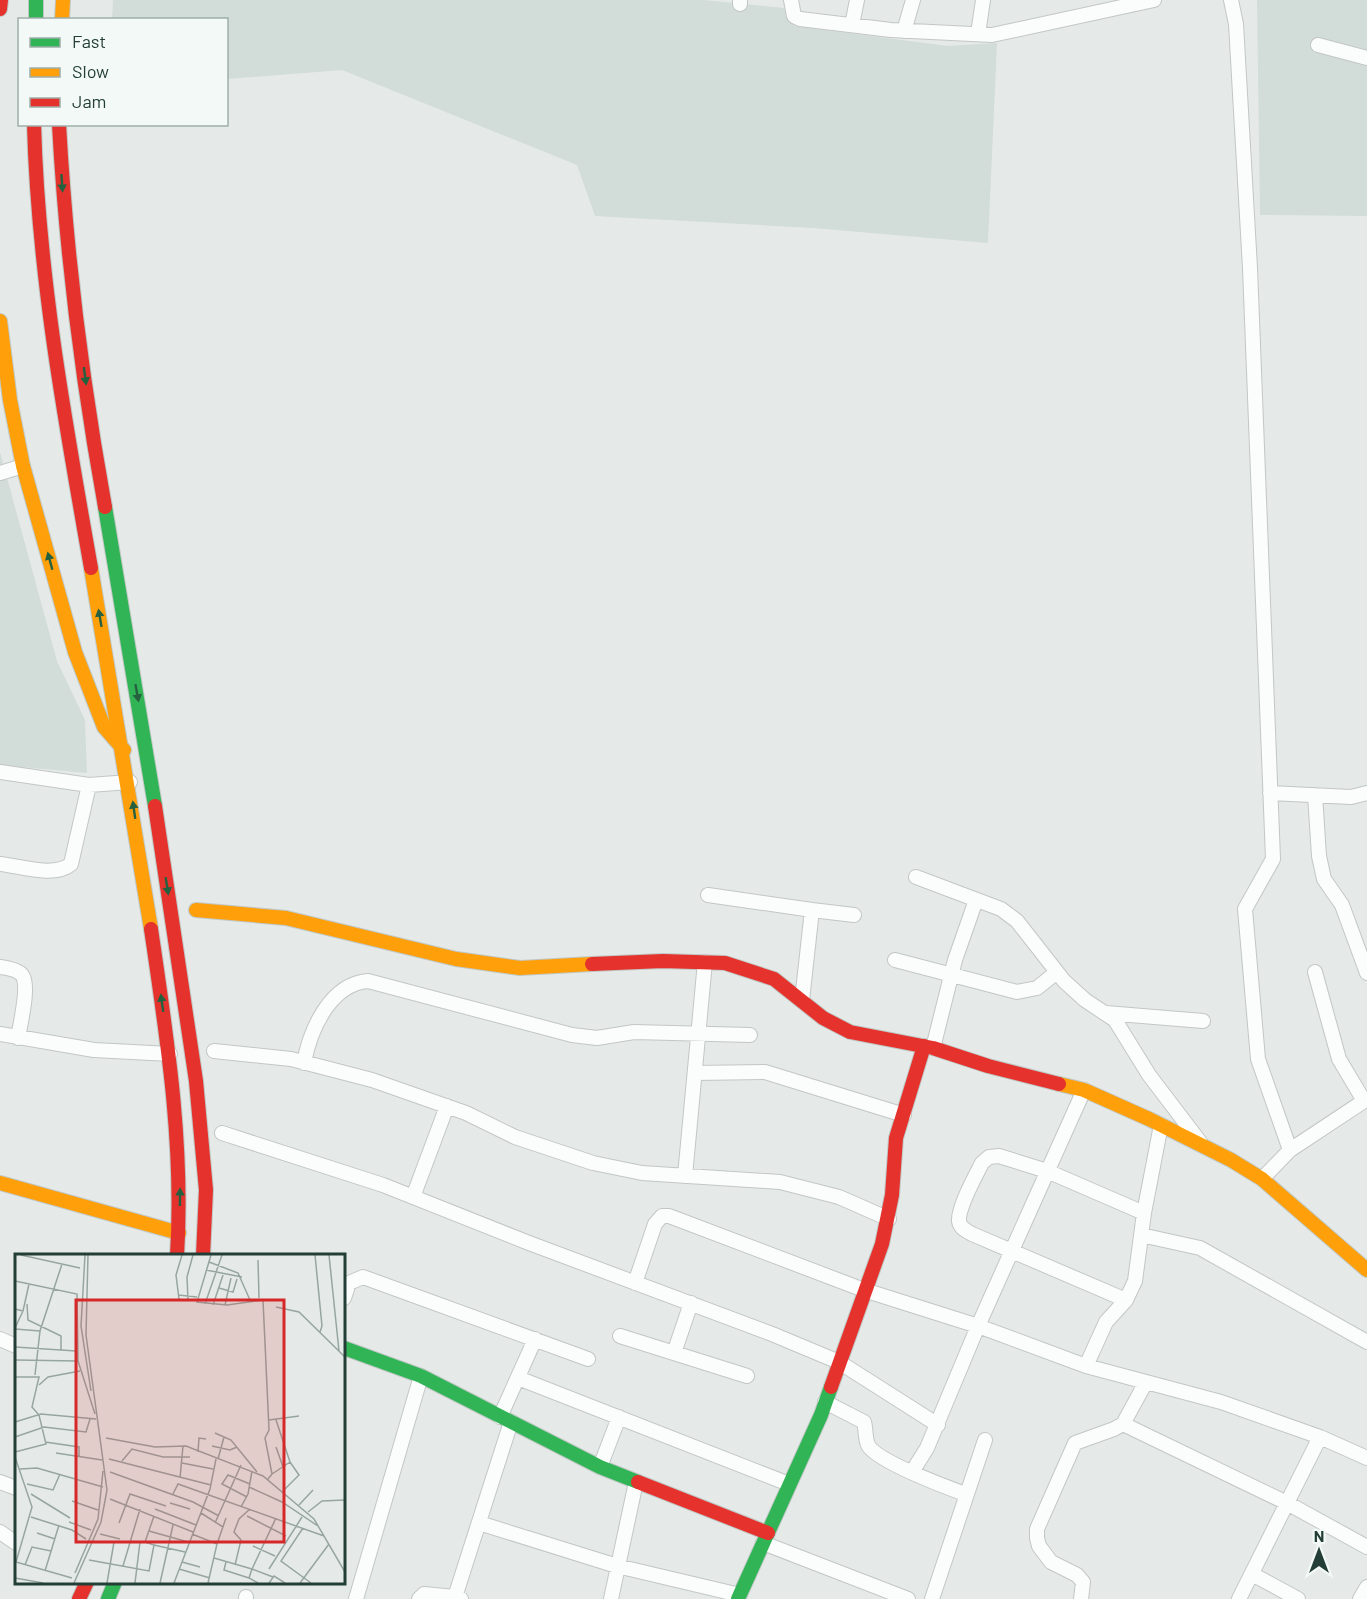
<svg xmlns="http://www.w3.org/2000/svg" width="1367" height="1599" font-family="Barlow,sans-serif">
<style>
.built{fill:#d2dcd8}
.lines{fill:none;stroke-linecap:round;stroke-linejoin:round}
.street-casing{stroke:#c2c7c5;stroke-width:16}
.fast-casing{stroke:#c0c8c5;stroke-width:16}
.slow-casing{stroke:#c0c8c5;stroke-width:16}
.jam-casing{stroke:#c0c8c5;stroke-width:16}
.street{stroke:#fbfcfc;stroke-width:14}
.fast{stroke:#30b455;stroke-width:14}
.slow{stroke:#ff9f0a;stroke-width:14}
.jam{stroke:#e5322d;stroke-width:14}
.oneway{fill:#26613f}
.inset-road{fill:none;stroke:#97a5a1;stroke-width:1.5}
.view{fill:#d62828;fill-opacity:0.15;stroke:#d62828;stroke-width:3}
.inset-edge{fill:none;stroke:#223e36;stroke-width:3}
</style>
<rect width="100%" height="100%" fill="#e5eae8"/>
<path class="built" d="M113,0H704L784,8L794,26L948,46L997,43L988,243L813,228L595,216L577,165L342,70L227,79L226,20H112Z
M1257,0H1367V216L1260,215Z
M0,452L57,661L85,720L87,773L0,765Z"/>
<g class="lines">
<defs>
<path id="street" d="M791,0L794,16L800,19L891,30L992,35L1154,0
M1231,0L1236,24L1250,268L1273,859L1245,909L1258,1059L1290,1150L1262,1179
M740,4V0
M852,25L857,0
M904,31L913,0
M978,34L983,0
M1318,45L1367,58
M0,473L23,466
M0,772L89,785L130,782
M1270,793L1351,797L1367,793
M1315,795L1319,856L1324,879L1342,905L1367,973
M0,864C20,866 54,878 71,864L89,785
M916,877L1001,909L1017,921L1064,981L1085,1000L1115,1020L1149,1075L1200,1142
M708,895L812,910
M895,960L1017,992L1037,988L1057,972
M0,967C7,968 18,970 22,975C30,985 20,1025 18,1038
M1315,972L1339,1059L1364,1101
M802,1000L812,910L854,915
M1106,1013L1203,1021
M0,1034L94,1050L170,1054
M933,1048L955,960L976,900
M214,1051L291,1059L372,1080L466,1113L515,1137L593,1163L642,1173L780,1182L839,1197L889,1219
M304,1063C310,1030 330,984 368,981L572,1035L597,1038L634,1032L750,1035
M695,1073L765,1072L904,1115
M222,1133L383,1185L529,1243L772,1334L839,1362L938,1425
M1290,1150L1367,1099
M685,1176L705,962
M413,1197L447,1106
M1141,1235L1200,1248L1367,1342
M635,1283L655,1224L662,1216H669L864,1290L978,1326L1086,1366L1221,1402L1320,1437L1367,1458
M344,1298L349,1283L363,1277L588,1359
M1126,1300L972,1234C966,1231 960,1228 959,1221C958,1207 976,1175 982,1163L989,1157L999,1156L1047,1171L1144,1213
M620,1336L747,1376
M0,1339L16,1346
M674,1353L691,1303
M1086,1366L1106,1322L1126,1300L1135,1281L1144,1213L1161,1125
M518,1378L789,1484
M825,1402L864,1422C866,1429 865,1438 868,1445C876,1461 946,1487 965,1494
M500,1417L535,1339
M1123,1424L1287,1503L1367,1547
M600,1467L619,1417
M912,1472L927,1448L978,1326L1084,1090
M0,1482L16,1488
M479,1523L617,1566L740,1595
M0,1532L16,1543
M763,1543L908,1599
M1252,1574L1298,1599
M246,1599V1597
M356,1599L421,1376
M419,1599L424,1594L455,1597
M461,1599L455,1597L511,1422
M611,1599L636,1482
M932,1599L985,1440
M1081,1599L1083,1582L1077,1575L1051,1562L1039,1546L1037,1538V1529L1075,1443L1114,1429L1123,1424L1146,1382
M1239,1599L1320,1437
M1360,1599L1367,1587"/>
<path id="fast" d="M36,0V20
M105,507L155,806
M344,1348L421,1376L600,1467L638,1482
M108,1599L115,1582
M738,1599L821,1415L831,1387"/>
<path id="slow" d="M62,20L63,0
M0,321L10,400L23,466L75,652L104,727L124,750
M91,568L151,929
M196,910L286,918L456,959L520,968L592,964
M1059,1084L1084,1090L1149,1119L1231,1160L1262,1179L1367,1270
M0,1183L179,1233"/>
<path id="jam" d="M0,9L1,0
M34,124C38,274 65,421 91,568
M59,124C66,253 82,380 105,507
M155,806L196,1081L206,1190L203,1256
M151,929C167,1038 184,1145 177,1256
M592,964L663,961L725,963L774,979L823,1018L850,1032L933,1048L988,1066L1059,1084
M831,1387L882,1244L892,1195L896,1138L924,1046
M638,1482L768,1533
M79,1599L87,1582"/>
</defs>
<use href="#street" class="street-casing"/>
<use href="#fast" class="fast-casing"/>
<use href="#slow" class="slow-casing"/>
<use href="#jam" class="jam-casing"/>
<use href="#street" class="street"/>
<use href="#fast" class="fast"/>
<use href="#slow" class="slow"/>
<use href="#jam" class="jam"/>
</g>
<defs><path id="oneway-solid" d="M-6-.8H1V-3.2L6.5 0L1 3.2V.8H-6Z" transform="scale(1.5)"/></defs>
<g class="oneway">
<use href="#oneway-solid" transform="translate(62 183) rotate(86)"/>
<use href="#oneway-solid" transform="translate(85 376) rotate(82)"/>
<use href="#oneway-solid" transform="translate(50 561) rotate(-105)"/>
<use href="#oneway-solid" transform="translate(100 618) rotate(-100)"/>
<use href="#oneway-solid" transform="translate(137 693) rotate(80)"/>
<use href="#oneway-solid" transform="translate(134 810) rotate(-98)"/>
<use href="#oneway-solid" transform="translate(167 886) rotate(81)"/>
<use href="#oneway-solid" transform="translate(162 1003) rotate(-98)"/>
<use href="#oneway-solid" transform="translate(180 1197) rotate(-89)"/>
</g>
<g transform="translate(15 1254)">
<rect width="330" height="330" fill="#e5eae8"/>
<path class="inset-road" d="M6,1L65,14M70,1L66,72L76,137M196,1L182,48L212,51L248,46L254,176L250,184L257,220L253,225M300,1L307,72L305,78M314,1L324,97M243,6L244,44M194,8L223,19L235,46M191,16L227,23M0,27L62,40L63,107L80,160M204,34L218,38L222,25M163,41L182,43M164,45L161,21L167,1M173,46L172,23L178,1M12,50L13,66L46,82V96M190,50L207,1M198,51L208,21M210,51L216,24M261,53L284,58L330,103M0,55L8,57L14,30M0,74L8,57M0,75L25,77M0,93L61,97M0,106L63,107M20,121L25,77L47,10M0,123H24L17,153L24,161L31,190L0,198M24,131L33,123L65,117M254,166L284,162M0,168L26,160L81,165M200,179L216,186L242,218M0,183L29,173L71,178L75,165M91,184L140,193L171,192L248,222L299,265L330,318M30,188L64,193V203M197,192L215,196L222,193M261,193L268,213M183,198L184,184L191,185M41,199L87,206M0,203L17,253L1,308L57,324M94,205L196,231M203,205L209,183M107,207L117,195L148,203H175M167,209L198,215M5,215L22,214L88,233M95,218L178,248L204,262M257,220L275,208L261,166M165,224L168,192M12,230L38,236L45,220M234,233L267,248L303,272M268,237L284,221L275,208M16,240L55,264M158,240L163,230L309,282M232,243L207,230L213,221L235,230M95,245L178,278M57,247L83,256M155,249L175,255M284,251L298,236M226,253L233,240L237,217M140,255L181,271M293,258L307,247L330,246M186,259L208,273M232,262L271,282M16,263L57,276L71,285M54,268L76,276M104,269L115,240L151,252M200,269L226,211M288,274L266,307L296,329M134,277L173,288M22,279L40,285M85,280L105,285M177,280L202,290L193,329M202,290L211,264M139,291L170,298M238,292L260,302M199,304L237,315L234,324L243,329M74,306L134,317L139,291L130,288L139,262M167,308L185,313M211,308L209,316L234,324M10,311L17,293L36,297M220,311L226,286L219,278L224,265L235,255M108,312L125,255M164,315L195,324M254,315L287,263M30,317L44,271M60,319L83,265L88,217M258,323L237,315L261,264M0,324L28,329M59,329L86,268L92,236L71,81L73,1M92,329L99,288M120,329L125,288H130M145,329L158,271M159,329L195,235L201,205M254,329L259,322L270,329M285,329L314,290"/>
<path class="view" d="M61,46H269V288H61Z"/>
<rect width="330" height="330" class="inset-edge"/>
</g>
<rect x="18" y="18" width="210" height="108" fill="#f3f9f6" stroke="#9faea9" stroke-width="1.5"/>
<rect x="30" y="38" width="30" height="9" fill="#30b455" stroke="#9faea9" stroke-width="1.5"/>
<text x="72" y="48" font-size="18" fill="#223e36">Fast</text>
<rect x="30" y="68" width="30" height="9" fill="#ff9f0a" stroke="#9faea9" stroke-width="1.5"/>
<text x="72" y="78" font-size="18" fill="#223e36">Slow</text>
<rect x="30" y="98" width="30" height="9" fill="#e5322d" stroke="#9faea9" stroke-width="1.5"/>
<text x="72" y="108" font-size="18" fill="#223e36">Jam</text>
<g transform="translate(1319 1551)" stroke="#f3f9f6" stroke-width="4.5" paint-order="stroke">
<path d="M0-4.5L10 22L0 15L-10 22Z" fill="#223e36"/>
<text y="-9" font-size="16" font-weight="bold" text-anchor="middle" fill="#223e36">N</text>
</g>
</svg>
